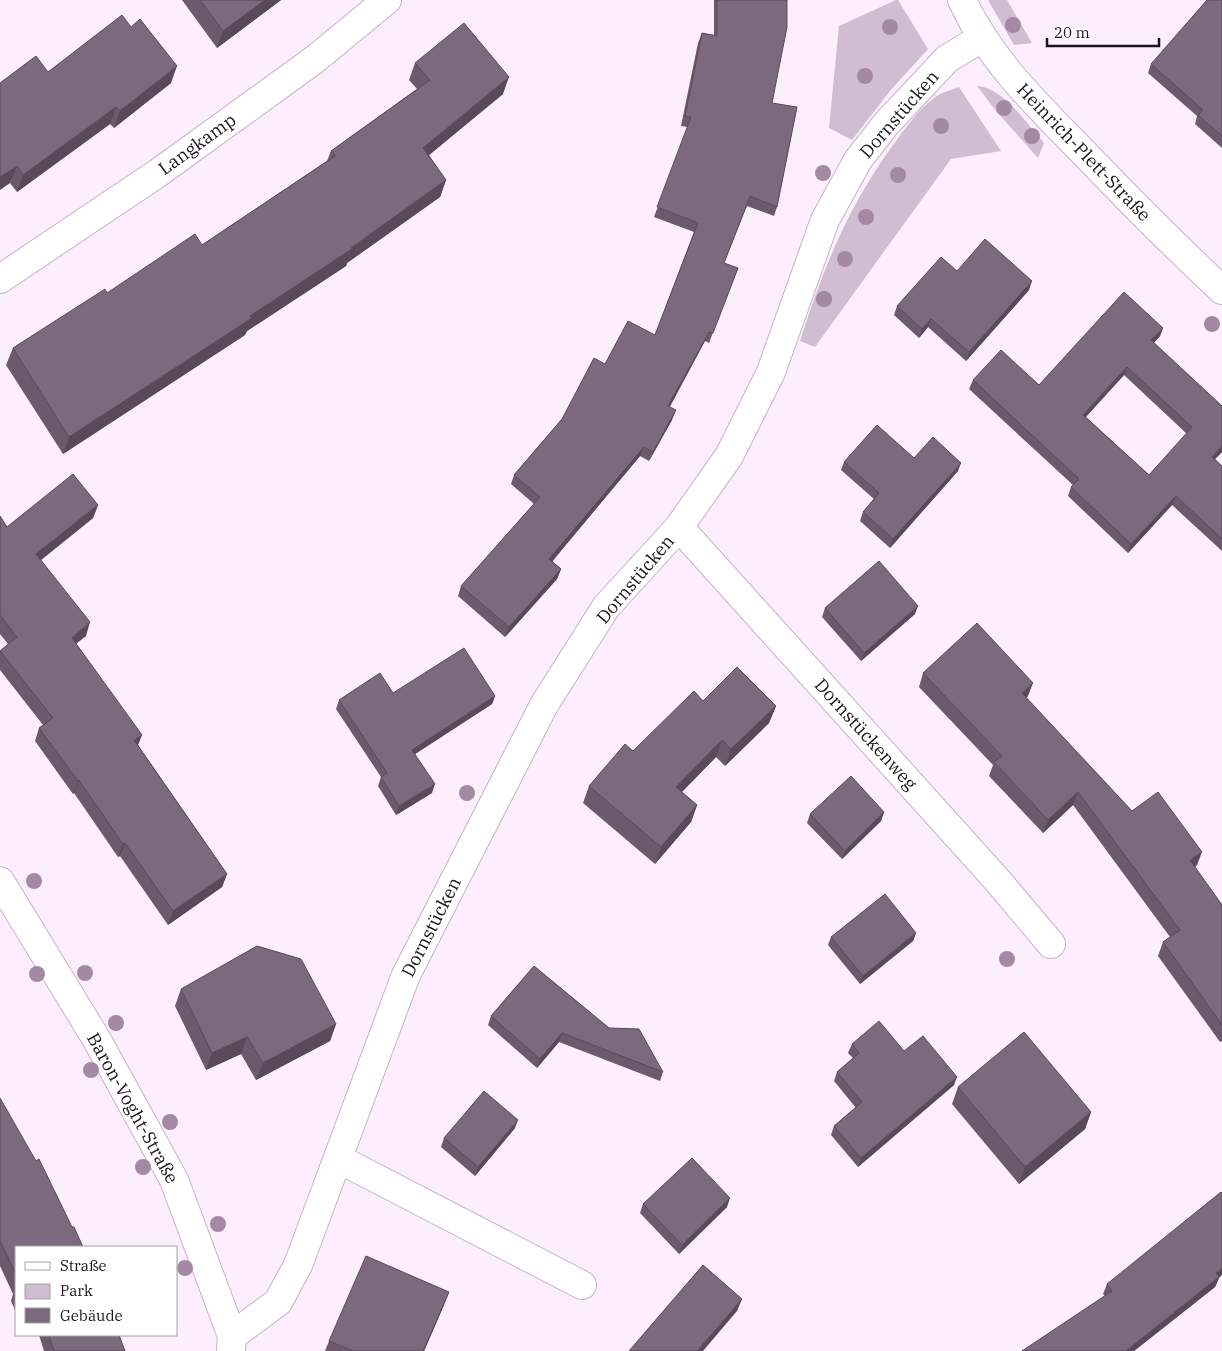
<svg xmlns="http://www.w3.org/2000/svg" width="1222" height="1351" font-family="'IBM Plex Serif',serif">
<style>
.green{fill:#d0bdd1}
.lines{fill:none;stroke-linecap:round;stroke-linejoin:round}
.minor-casing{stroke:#c8b2c9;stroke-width:30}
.minor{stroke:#fff;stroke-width:28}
.tree{fill:#a489a5}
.wall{fill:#6c5a6c;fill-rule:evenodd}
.shaded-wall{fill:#584a58}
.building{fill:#7d697e;stroke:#584a58;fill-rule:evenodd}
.labels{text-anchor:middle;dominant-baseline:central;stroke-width:4.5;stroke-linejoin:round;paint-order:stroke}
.street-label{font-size:18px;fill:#1b141c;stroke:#fff}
</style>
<rect width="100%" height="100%" fill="#fceefc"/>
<path class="green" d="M896,0H898L928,49L890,91L852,140L829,128L839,26Z
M988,0H1007L1032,43L1014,45Z
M977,86C1003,87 1027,124 1044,143L1038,158L996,111Z
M959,87L1001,151L951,159L815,347L800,341C824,266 849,204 896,141C906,127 920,108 934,98C940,93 951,90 959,87Z"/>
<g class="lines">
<defs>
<path id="minor" d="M962,0C990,61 1041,109 1087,156C1131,202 1176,247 1222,290
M0,279L158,173L314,60L387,0
M679,527L998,881L1051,944
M0,881L97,1040L174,1180L232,1336L231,1351
M339,1159L582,1285
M232,1336L278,1302L298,1265L406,975L544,705L606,607L679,527L729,456L771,372L825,220L858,160L886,124L947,59L983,37"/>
</defs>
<use href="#minor" class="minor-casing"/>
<use href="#minor" class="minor"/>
</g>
<g class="tree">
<circle cx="1013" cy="25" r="8"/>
<circle cx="890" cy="27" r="8"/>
<circle cx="865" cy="76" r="8"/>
<circle cx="1004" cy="108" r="8"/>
<circle cx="941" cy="126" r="8"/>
<circle cx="1032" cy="136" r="8"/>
<circle cx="823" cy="173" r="8"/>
<circle cx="898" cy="175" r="8"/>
<circle cx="866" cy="217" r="8"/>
<circle cx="845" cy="259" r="8"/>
<circle cx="824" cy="299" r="8"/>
<circle cx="1212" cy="324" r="8"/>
<circle cx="467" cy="793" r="8"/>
<circle cx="34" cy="881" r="8"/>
<circle cx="1007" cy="959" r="8"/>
<circle cx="85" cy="973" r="8"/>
<circle cx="37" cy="974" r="8"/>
<circle cx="116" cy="1023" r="8"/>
<circle cx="91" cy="1070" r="8"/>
<circle cx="170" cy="1122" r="8"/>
<circle cx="143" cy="1167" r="8"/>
<circle cx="218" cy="1224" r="8"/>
<circle cx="185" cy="1268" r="8"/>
</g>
<path class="wall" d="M182,0H281L217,48Z
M714,0H787L772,103L777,207L774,216L747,206L724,263L734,278L709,343L705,341L669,407L672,420L649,461L640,456L552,561L561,569L557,579L505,637L458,596L461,586L534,504L511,484L514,475L562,419L605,364L655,335L694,232L654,217L688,127L681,126L698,43L702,33L714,35Z
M1222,0V148L1195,124L1197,116L1148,73L1151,64Z
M415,63L503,94L429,155L446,180L440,197L347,263L346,266L247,331L245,335L63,454L6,365L13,348L107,293L202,245L327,161L331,151L417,89L409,80Z
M48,72L171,83L114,128L110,124L17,192L10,183Z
M957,271L1029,290L966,361L928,327L919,338L894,315L897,306Z
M1163,328L1160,336L1154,343L1222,406V452L1215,459L1222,466V551L1172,505L1128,553L1068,496L1071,487L1073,485L969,389L973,380L1039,385ZM1124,375L1187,434L1149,475L1086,417Z
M914,458L958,471L890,548L860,521L863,512L874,499L841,470L844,462Z
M98,505L93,518L41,560L86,636L76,643L138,745L227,874L222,887L168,925L120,856L118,857L74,793L73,794L35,741L39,728L43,725L0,670V651L8,644L0,634V516L7,527Z
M825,608L915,614L861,661L822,617Z
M923,673L1028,696L1026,698L1132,811L1197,865L1195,867L1222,905V1041L1220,1042L1158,956L1163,942L1170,937L1073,805L1043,833L989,776L993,765L919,687Z
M393,693L495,696L492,704L415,754L432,793L396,815L378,786L381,777L336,709L339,700Z
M703,701L776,706L769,723L725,766L716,757L682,792L697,805L691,822L655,864L583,803L589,786Z
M884,812L881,821L842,859L807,823L810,814Z
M916,933L913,941L860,984L828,945L831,937Z
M534,966L663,1072L660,1081L559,1042L537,1068L488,1025L491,1016Z
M181,989L336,1024L330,1041L256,1080L241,1054L206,1070L175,1006Z
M852,1044L904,1051L954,1085L858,1167L831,1135L834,1126L856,1108L834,1081L837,1072L853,1058L848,1053Z
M958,1087L1091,1112L1085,1129L1019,1184L952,1104Z
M0,1098L16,1247V1312L11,1301L13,1294L0,1266Z
M515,1128L475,1176L441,1147L444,1138Z
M643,1204L727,1207L679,1254L640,1213Z
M1219,1278L1215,1287L1134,1351H1022L1105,1296L1103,1294L1107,1284Z
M444,1305L424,1351H325L329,1341Z
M39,1335H119L125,1351H44Z"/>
<path class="shaded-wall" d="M265,0H281L217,48L223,31Z
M177,66L171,83L114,128L120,111Z
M509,77L503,94L417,165L423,148Z
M116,107L110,124L17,192L23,175Z
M17,166L10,183L0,190V177Z
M446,180L440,197L347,263L346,266L247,331L245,335L63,454L69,437L351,248Z
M1032,281L1029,290L966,361L969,352Z
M931,319L928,327L919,338L922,329Z
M1163,328L1160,336L1148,349L1151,340Z
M709,332L705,341L665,416L668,406Z
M1127,367L1124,375L1080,423L1083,415Z
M676,410L672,420L649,461L653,452Z
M1222,446V452L1209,465L1212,457Z
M644,447L640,456L546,569L549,559Z
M961,463L958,471L890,548L893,539Z
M1176,496L1172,505L1128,553L1131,544Z
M98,505L93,518L31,568L36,554Z
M561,569L557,579L505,637L509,627Z
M918,606L915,614L861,661L864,653Z
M90,622L86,636L67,651L72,638Z
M1033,683L1028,696L1017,706L1022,693Z
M495,696L492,704L409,758L412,750Z
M776,706L769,723L725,766L731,749Z
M142,735L137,748L134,740Z
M722,740L716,757L670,804L676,787Z
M79,780L74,793L73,794L78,781Z
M435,784L432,793L396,815L399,806Z
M1078,792L1073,805L1043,833L1048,820Z
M697,805L691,822L655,864L661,847Z
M884,812L881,821L842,859L845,851Z
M125,843L120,856L118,857L123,844Z
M1202,852L1197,865L1185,874L1190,860Z
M227,874L222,887L168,925L173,911Z
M916,933L913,941L860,984L863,976Z
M336,1024L330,1041L256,1080L263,1063Z
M562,1033L559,1042L537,1068L540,1059Z
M247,1037L241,1054L206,1070L212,1053Z
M957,1077L954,1085L858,1167L861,1158Z
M1091,1112L1085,1129L1019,1184L1025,1167Z
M518,1120L515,1128L475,1176L478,1167Z
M730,1198L727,1207L679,1254L682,1245Z
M1222,1268V1275L1219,1278L1215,1287L1134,1351H1126Z
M449,1292L444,1305L424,1351H423Z
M742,1299L737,1311L703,1351H697Z"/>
<path class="building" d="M200,0H265L223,31Z
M717,0H787V27L772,103L797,107L777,207L750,196L724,263L738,268L713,333L709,332L668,406L676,410L653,452L644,447L549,559L561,569L509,627L461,586L540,497L514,475L562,419L594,358L605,364L628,321L655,335L698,223L657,207L691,117L685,116L702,33L717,36Z
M1207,0H1222V136L1198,115L1203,110L1151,64Z
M122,15L131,27L140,19L177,66L120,111L116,107L23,175L17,166L0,177V83L36,56L48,72Z
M464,23L509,77L423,148L446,180L351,248L352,249L250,316L252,318L69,437L13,348L105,289L107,293L195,234L202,245L335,156L331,151L430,80L415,63Z
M985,239L1032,281L969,352L931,319L922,329L897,306L941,257L957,271Z
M1124,292L1163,328L1151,340L1222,406V446L1212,457L1222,466V539L1176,496L1131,544L1071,487L1079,479L973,380L1001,350L1039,385ZM1127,367L1192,427L1149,475L1083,415Z
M877,425L914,458L933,437L961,463L893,539L863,512L879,493L844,462Z
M73,474L98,505L36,554L90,622L72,638L142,735L134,740L227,874L173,911L125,843L123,844L79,780L78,781L39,728L53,718L0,651L17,637L0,615V516L7,527Z
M879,561L918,606L864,653L825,608Z
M977,623L1033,683L1022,693L1132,811L1158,792L1202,852L1190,860L1222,905V1025L1163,942L1180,930L1078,792L1048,820L994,762L1002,756L923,673Z
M464,648L495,696L412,750L435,784L399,806L381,777L387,773L339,700L380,673L393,693Z
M737,667L776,706L731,749L722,740L676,787L697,805L661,847L589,786L625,744L633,751L694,691L703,701Z
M851,776L884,812L845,851L810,814Z
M885,894L916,933L863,976L831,937Z
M257,946L301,959L336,1024L263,1063L247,1037L212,1053L181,989Z
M534,966L609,1028L639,1029L663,1072L562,1033L540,1059L491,1016Z
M879,1021L904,1051L923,1036L957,1077L861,1158L834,1126L862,1102L837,1072L859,1053L852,1044Z
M1024,1032L1091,1112L1025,1167L958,1087Z
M484,1091L518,1120L478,1167L444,1138Z
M0,1098L36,1161L39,1159L72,1227H74L83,1247H16V1274L0,1241Z
M692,1158L730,1198L682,1245L643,1204Z
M1221,1192L1222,1193V1268L1216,1273L1219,1277L1126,1351H1022L1112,1291L1107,1284Z
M366,1256L449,1292L423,1351H353L329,1341Z
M703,1265L742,1299L697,1351H629Z
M49,1335H119L125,1351H54Z"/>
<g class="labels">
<g class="street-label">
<text transform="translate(899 114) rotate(-49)">Dornstücken</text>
<text transform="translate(197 144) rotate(-36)">Langkamp</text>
<text transform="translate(1084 152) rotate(46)">Heinrich-Plett-Straße</text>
<text transform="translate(635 579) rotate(-50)">Dornstücken</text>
<text transform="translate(866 734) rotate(48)">Dornstückenweg</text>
<text transform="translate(431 927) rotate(-63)">Dornstücken</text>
<text transform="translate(133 1108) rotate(61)">Baron-Voght-Straße</text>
</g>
</g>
<rect x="15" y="1246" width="162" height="90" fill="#ffffff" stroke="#a4a1a4"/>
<rect x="25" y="1262" width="25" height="8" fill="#ffffff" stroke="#a4a1a4"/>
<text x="60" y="1271" font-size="15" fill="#1b141c">Straße</text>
<rect x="25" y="1284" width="25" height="15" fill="#d0bdd1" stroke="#a4a1a4"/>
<text x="60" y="1296" font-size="15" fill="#1b141c">Park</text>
<rect x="25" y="1308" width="25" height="15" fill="#7d697e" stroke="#a4a1a4"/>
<text x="60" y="1321" font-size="15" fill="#1b141c">Gebäude</text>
<path d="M1047 38v8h112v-8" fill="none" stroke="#1b141c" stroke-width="2.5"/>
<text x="1054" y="38" font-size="15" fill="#1b141c" stroke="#ffffff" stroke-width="4" paint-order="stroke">20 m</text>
</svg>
